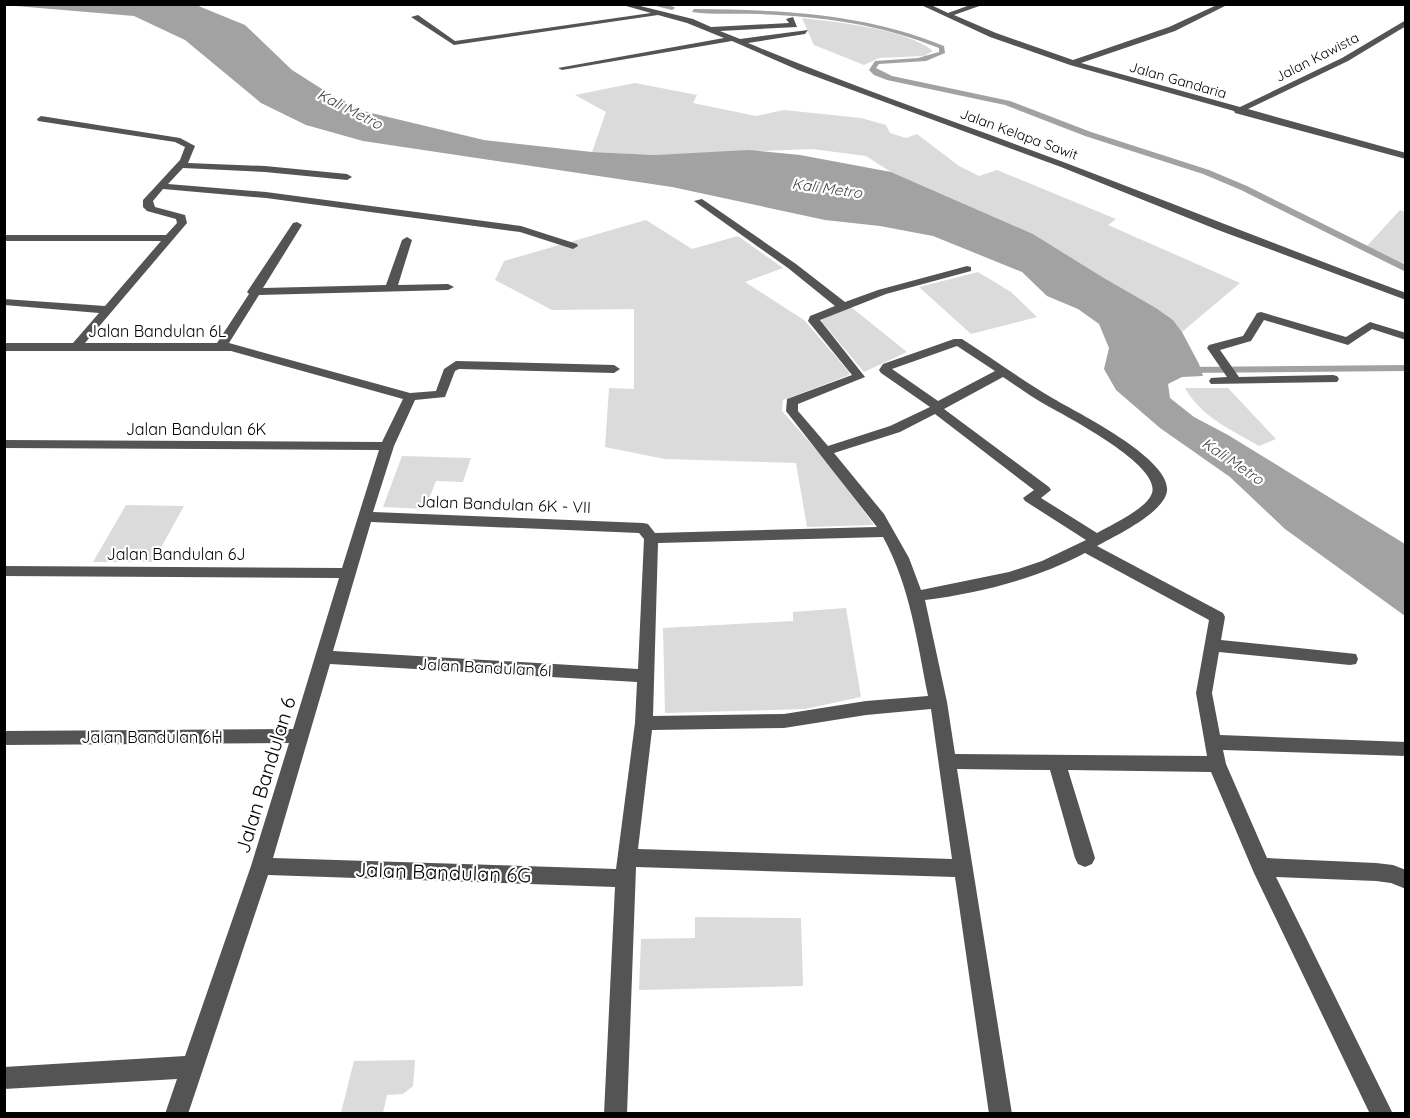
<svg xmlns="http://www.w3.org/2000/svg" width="1410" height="1118" font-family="Quicksand,sans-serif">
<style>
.green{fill:#dbdbdb}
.water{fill:#a2a2a2}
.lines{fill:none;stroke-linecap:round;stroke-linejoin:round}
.stream{fill:#a2a2a2;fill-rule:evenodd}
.minor{fill:#545454;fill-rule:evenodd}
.labels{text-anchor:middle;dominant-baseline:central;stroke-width:4.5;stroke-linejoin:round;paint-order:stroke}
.far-street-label{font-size:14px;fill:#000;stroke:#fff}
.far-water-label{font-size:15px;font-style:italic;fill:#434343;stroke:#fff}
.street-label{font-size:16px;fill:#000;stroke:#fff}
.near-street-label{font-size:20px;fill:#000;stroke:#fff}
</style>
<rect width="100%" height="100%" fill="#fff"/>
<path class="green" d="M802,18C837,22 907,29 933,51L924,56L879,58L864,65L814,45Z
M635,83L697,95L693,103L756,116L784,110L861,118L886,125L890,133L906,138L917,134L959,166L979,176L997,170L1116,219L1108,225L1240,283L1182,332L1173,320L1156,308L1104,278L1033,234L891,172L866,156L812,149L655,155L592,152L606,112L575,95Z
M1400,210L1405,212V264L1367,246Z
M646,220L692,249L738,236L783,268L745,282L804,320L849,372V375L783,400L782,411L828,463L874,525L807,527L796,463L665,459L605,447L609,388L634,389V309L552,310L495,280L504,261Z
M978,272L1011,292L1037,317L971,334L919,287Z
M851,307L907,352L864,372L822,322V319Z
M1185,388H1228L1276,439L1259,446C1232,430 1201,417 1185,388Z
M402,456L471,458L463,482L436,481L425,509L383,507Z
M126,505L184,506L153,562H93Z
M846,608L861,697L805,709L665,713L663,628L793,621V612Z
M695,917L801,918L803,986L639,990L641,939L695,938Z
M415,1060L413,1086L403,1094L387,1095L383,1113H341L354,1061Z"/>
<path class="water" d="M4,5H196L245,25L292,70L344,103L363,111L484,140L592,152L655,155L749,150L800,155L891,172L1033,234L1104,278L1156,308L1173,320L1182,332L1199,364L1203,376L1182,377L1168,384L1170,398L1194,417L1228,435L1405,544V616L1285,529L1230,477L1160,428L1116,390L1104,369L1109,348L1099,324L1078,309L1047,296L1022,272L933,236L880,226L825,220L672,187L363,141L306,125L261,103L185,40L134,16Z"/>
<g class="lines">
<path class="stream" d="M662,4L674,7L675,8L672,10L656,6Z
M694,9C780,10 864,13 944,46L945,53L926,61L879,64L876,68L892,76L1010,101L1091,132L1209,170L1247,186L1406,265V272L1241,190L1203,174L1085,136L1005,105L887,80L874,75L869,70L875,61L918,58L939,52V48C880,24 820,16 757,14C735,13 713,15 692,12Z
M1406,365V371L1183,373L1177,370L1183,367Z"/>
<path class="minor" d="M619,4H632L693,19L711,27L789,23L786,19L793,17L797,27L720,31L740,39L808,30L805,34L748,43C853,87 960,123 1066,163C1180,206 1292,251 1406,293V300L1218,230L1061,167L798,70L732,41L562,70L558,68L724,38L687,23L658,15L454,45L411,17L418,15L455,41L651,13Z
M919,4H929L948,13L973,4H985L954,15L996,33L1073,60L1169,27L1219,4H1229L1175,31L1081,63L1240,107L1342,58L1406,20V26L1348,61L1248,109L1406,153V159L1235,113L1234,111L1070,65L990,37Z
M41,116L180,138L195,146L188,163L265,166L347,174L352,177L347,180L265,172L183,168L168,184L266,192L521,226L577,244L578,246L573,249L520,232L266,198L163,189L153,201L155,207L185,215L187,223L85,343H217L249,294L247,292L293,223L297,222L302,225L263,288L386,285L402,240L407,237L412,240L398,285L448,284L454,287L448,290L259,295L229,343L410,393L436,391L444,369L456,361L614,365L620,369L614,373L459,369L455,371L445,397L415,400L394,446L373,512L643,523L648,524L655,533L877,527L786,411L787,399L852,375L808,321L810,316L835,306L788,268L694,201L702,199L796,264L845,302L878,290L967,266L971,267V271L886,294L820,320L865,377L798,404V411L828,446L890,426L930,407L881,373L879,370L883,364L954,339H962C993,359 1022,380 1054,399C1078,413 1171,459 1167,491C1164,513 1115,536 1097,546L1223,613L1225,617L1221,640L1356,654L1358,659L1356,664L1350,665L1219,652L1212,693L1220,735L1406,742V756L1223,750L1226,764L1267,858L1376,863L1393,865L1406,870V889L1391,883L1376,881L1276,877L1393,1114H1370L1254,873L1211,772L1068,770L1095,858L1092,864L1085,867L1078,864L1075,858L1050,770L957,769L1012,1114H989L955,877L636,867L627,1114H604L615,887L268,875L188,1114H165L177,1079L4,1089V1067L185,1056L251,866L289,743L4,745V731L293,729L339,578L4,576V566L342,568L379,450L4,448V440L382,442L403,399L231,351H4V343H73L99,313L4,305V299L105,306L161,241H4V235H166L177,223L176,219L147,211L143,207V200L180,160L185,147L175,142L38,121L37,119ZM957,346L995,371L938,401L892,369ZM1003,377C1017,386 1031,397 1046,405C1067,417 1161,465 1152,493C1148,508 1111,525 1097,533L1041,498L1051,490L1049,487L944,409ZM935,414L1034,490L1023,498L1025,501L1086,540L1042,561L1009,572L921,590L909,558L884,514L834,453L900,432ZM371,522L639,533L644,539L638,669L333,651ZM883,537C910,586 917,641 928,696L866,701L784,714L653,716L658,543ZM1085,553L1209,620L1196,693L1207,756L955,754L947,702L925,600C980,593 1036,579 1085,553ZM330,664L637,682L635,723L616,869L273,858ZM931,709L952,859L638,849L652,730L784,728L866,715Z
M1261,312L1346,337L1370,322L1406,333V340L1372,329L1348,345L1264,320L1251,341L1220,350L1239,377L1333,375L1337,376L1339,379L1337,382L1211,384L1209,381L1211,378L1227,377L1207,348L1209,345L1243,336L1257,313Z"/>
</g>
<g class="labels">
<g class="far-street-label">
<text transform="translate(1317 57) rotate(-27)">Jalan Kawista</text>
<text transform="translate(1178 80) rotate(16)">Jalan Gandaria</text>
<text transform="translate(1019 134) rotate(20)">Jalan Kelapa Sawit</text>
</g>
<g class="far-water-label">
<text transform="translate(350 109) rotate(27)">Kali Metro</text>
<text transform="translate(827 188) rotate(8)">Kali Metro</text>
<text transform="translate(1233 461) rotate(34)">Kali Metro</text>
</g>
<g class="street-label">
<text x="157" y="331">Jalan Bandulan 6L</text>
<text x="196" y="429">Jalan Bandulan 6K</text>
<text transform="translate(504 504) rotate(2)">Jalan Bandulan 6K - VII</text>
<text x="176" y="554">Jalan Bandulan 6J</text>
<text transform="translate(485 667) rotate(3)">Jalan Bandulan 6I</text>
<text x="152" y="737">Jalan Bandulan 6H</text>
</g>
<g class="near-street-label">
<text transform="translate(265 775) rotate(-73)">Jalan Bandulan 6</text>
<text transform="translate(443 872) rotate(2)">Jalan Bandulan 6G</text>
</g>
</g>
<rect width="1410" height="1118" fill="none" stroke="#000000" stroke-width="12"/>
</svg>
